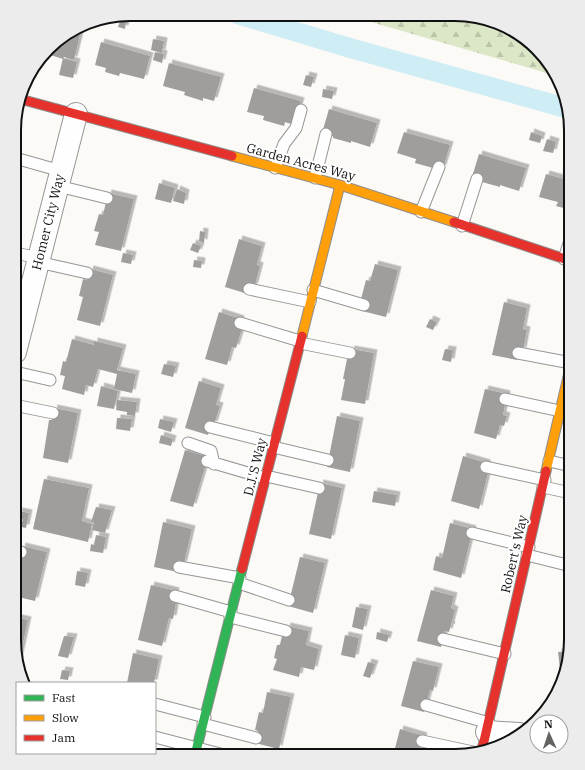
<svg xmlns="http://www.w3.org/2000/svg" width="585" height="770" font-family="'IBM Plex Serif',serif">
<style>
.forest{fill:url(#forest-firs)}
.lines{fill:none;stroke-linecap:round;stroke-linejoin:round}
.canal{stroke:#cfedf5;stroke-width:20}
.building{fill:#a09e9c;filter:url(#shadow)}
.lane-casing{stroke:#979695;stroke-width:13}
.street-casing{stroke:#979695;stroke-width:24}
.fast-casing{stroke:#8d8d8b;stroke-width:11}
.slow-casing{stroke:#8d8d8b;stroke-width:11}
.jam-casing{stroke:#8d8d8b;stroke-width:11}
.path{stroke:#b9b9b8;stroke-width:2.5;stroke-dasharray:4 2;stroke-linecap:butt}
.lane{stroke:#fffefe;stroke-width:11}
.street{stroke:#fffefe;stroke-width:22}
.fast{stroke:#30b455;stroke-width:9}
.slow{stroke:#ff9f0a;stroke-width:9}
.jam{stroke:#e5322d;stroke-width:9}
.labels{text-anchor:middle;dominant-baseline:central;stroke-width:4;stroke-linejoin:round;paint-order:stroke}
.street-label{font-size:13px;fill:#111;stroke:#fff}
.rim{fill:none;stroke:#111;stroke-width:2}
</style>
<defs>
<pattern id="forest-firs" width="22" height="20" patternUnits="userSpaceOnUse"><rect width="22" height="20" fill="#dce7c7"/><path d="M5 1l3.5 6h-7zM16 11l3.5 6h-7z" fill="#bcc5aa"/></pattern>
<filter id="shadow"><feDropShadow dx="3.5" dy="-3.5" stdDeviation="0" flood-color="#0004"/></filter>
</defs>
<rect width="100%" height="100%" fill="#fcfaf7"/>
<path class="forest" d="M347,15H471L520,34L557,76Z"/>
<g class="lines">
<path class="canal" d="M237,14L350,48L566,108"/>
</g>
<path class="building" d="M120,21L126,22L125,29L118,27Z
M71,32L80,35L74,60L64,57L63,59L47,54V52H46L54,43Z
M153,39L164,41L162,53L151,50Z
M101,42L150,56L144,79L120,73L119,76L105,72L106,68L95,65Z
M155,52L164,54L162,63L153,60Z
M63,58L77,62L73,78L59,75Z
M169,63L221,77L214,101L203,98V101L184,95L185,92L163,86Z
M306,75L314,77L311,87L303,85Z
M254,88L301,101L294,125L285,122L284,126L263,120L264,116L247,112Z
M323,89L334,91L332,99L322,97Z
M329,109L377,123L370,147L351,141V143L333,138V136L322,133Z
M404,132L450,145L443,168H433L415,163L416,159L397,153Z
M531,132L542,136L540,143L529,140Z
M547,139L556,142L553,153L543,151Z
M479,154L526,168L519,191L500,185V187L482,182V180L472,177Z
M546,174L571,181V210L556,206L558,202L539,197Z
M159,183L175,188L171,203L155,199Z
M177,189L186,193L184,204L173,201Z
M108,193L134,199L121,251L95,245L99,232L94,231L99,214L103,215Z
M200,231L205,232L204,243L199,241Z
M239,239L262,246L257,265L260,266L255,285L248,294L225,287Z
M193,243L201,246L198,253L190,250Z
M123,253L133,255L131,264L121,262Z
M194,260L202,261L201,268L193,267Z
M375,264L398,270L386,317L362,311L365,300L361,299L366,280L370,281Z
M90,269L113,275L100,326L77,320L83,297L79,296L83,279L87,280Z
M504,302L527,308L523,329L527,330L523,351L519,350L517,360L492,355Z
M219,312L241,319L238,328L242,329L236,348L232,347L227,365L205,359Z
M430,319L437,322L433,330L426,327Z
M72,339L94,345V341L123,348L117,370L136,374L132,393L114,389L117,374L98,369L93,387L86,385L84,395L62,389L65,376L60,375L63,361L66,362Z
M351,349L374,353L365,404L341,400L345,379H343L347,359H349Z
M445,349L453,350L451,362L442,360Z
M164,364L176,366L173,377L161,374Z
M199,381L221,388L216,405L220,406L214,425L211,423L208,435L185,428Z
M101,386L118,391L114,409L97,406Z
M485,389L507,394L503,415L507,416L504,426L500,425L496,439L474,433Z
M117,400L137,402L135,416L127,415V412L116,410Z
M54,408L78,413L68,463L43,458L49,420H52Z
M337,416L360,421L350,472L327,467Z
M117,418L132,419L130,431L116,429Z
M160,419L174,422L171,432L158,428Z
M161,435L173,439L171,446L159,443Z
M185,450L208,457L193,507L170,501Z
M463,456L487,463L488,473L479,509L451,501Z
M44,479L89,488L82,521L92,524L88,542L33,529Z
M320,483L342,488L331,539L309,534Z
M374,491L397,495L395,506L372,502Z
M96,507L112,510L105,533L92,530L94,522H91Z
M19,511L29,513L26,528L16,526Z
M163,522L192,529L184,563L178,572L154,567Z
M450,523L473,529L461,578L433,570L436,556L442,558Z
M96,535L106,537L103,553L90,551L91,544L94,545Z
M22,546L47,552L35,601L14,596V581L16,573H14V567L17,555L20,556Z
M300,557L325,563L313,613L288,606Z
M77,571L88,573L85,587L75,585Z
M151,585L176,591L173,603H176L173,619L169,618L162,646L138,640Z
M431,590L454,596L451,608L455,610L449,632L445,631L441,647L417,641Z
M356,607L368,609L363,630L352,627Z
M14,617L28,620L19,661L14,641Z
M287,626L309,631L306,645L319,649L314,670L301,667L299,677L273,670L277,659L274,658L277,645H280L282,636L285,637Z
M377,632L389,635L387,642L376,639Z
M345,635L359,638L355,658L341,655Z
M64,636L74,637L68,658L58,656Z
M570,651L561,678L558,652Z
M133,653L159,659L154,683H127Z
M413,661L439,667L433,691L430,690L424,712L401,706Z
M368,662L375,664L370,678L363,676Z
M62,670L70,671L68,680L60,679Z
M267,692L291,697L279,749L255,743L258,731L255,730L259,712L263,713Z
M400,729L424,736L418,756H393Z
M110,753H139L138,755H115Z"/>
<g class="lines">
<defs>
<path id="lane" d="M15,158L61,171
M275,168L284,144L296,128L301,110
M315,178L326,134
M58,186L107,198
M421,212L439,167
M462,226L477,179
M15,253L39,258
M564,259L571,237
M38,262L87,273
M249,289L310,302
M313,290L364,305
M240,323L300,341
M300,343L350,353
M518,353L571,363
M15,372L50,380
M505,399L560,411
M14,405L53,413
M210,427L274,443
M188,443L211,451L214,464
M273,447L328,460
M207,461L265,478
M549,461L571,466
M486,467L545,480
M266,476L319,488
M543,487L571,493
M14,519L17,520
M472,533L529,547
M14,551L21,552
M527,555L571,566
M179,567L240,578
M239,583L289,600
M175,596L231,612
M230,617L286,631
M443,639L505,654
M155,704L205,717
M426,705L489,723
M203,724L256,738
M155,737L224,755
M422,741L473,752"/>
<path id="street" d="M15,352L76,114
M487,732L519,734"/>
<path id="fast" d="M195,755L242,569"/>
<path id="slow" d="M232,156L340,185L454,222
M302,336L340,185
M546,471L571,364"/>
<path id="jam" d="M20,99L232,156
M454,222L571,261
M242,569L302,336
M482,750L546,471"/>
</defs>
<use href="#lane" class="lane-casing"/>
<use href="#street" class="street-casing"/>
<use href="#fast" class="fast-casing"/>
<use href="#slow" class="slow-casing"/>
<use href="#jam" class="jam-casing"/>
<path class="path" d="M452,621L454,622L453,626"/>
<use href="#lane" class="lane"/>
<use href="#street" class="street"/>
<use href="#fast" class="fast"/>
<use href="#slow" class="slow"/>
<use href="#jam" class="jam"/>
</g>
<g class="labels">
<g class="street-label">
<text transform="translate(301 162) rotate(15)">Garden Acres Way</text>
<text transform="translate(48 222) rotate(-76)">Homer City Way</text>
<text transform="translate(255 467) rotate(-76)">D.J.'S Way</text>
<text transform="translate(514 554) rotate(-77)">Robert's Way</text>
</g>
</g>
<path d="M0 0H585V770H0ZM130 21H455A109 109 0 0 1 564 130V640A109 109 0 0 1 455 749H130A109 109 0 0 1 21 640V130A109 109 0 0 1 130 21Z" fill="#ececec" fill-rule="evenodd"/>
<path class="rim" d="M130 21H455A109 109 0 0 1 564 130V640A109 109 0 0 1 455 749H130A109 109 0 0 1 21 640V130A109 109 0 0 1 130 21Z"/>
<rect x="16" y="682" width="140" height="72" fill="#ffffff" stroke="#a0a0a0"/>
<rect x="24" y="695" width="20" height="6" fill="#30b455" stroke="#a0a0a0"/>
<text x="52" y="702" font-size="12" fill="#111111">Fast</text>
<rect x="24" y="715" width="20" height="6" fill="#ff9f0a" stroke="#a0a0a0"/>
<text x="52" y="722" font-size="12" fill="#111111">Slow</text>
<rect x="24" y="735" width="20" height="6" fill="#e5322d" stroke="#a0a0a0"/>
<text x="52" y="742" font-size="12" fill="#111111">Jam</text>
<g transform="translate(549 734) rotate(357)"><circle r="19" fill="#ffffff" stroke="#a0a0a0"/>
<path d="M0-3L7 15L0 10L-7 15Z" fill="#636362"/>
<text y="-6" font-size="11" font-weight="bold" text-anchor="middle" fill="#111111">N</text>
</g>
</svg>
